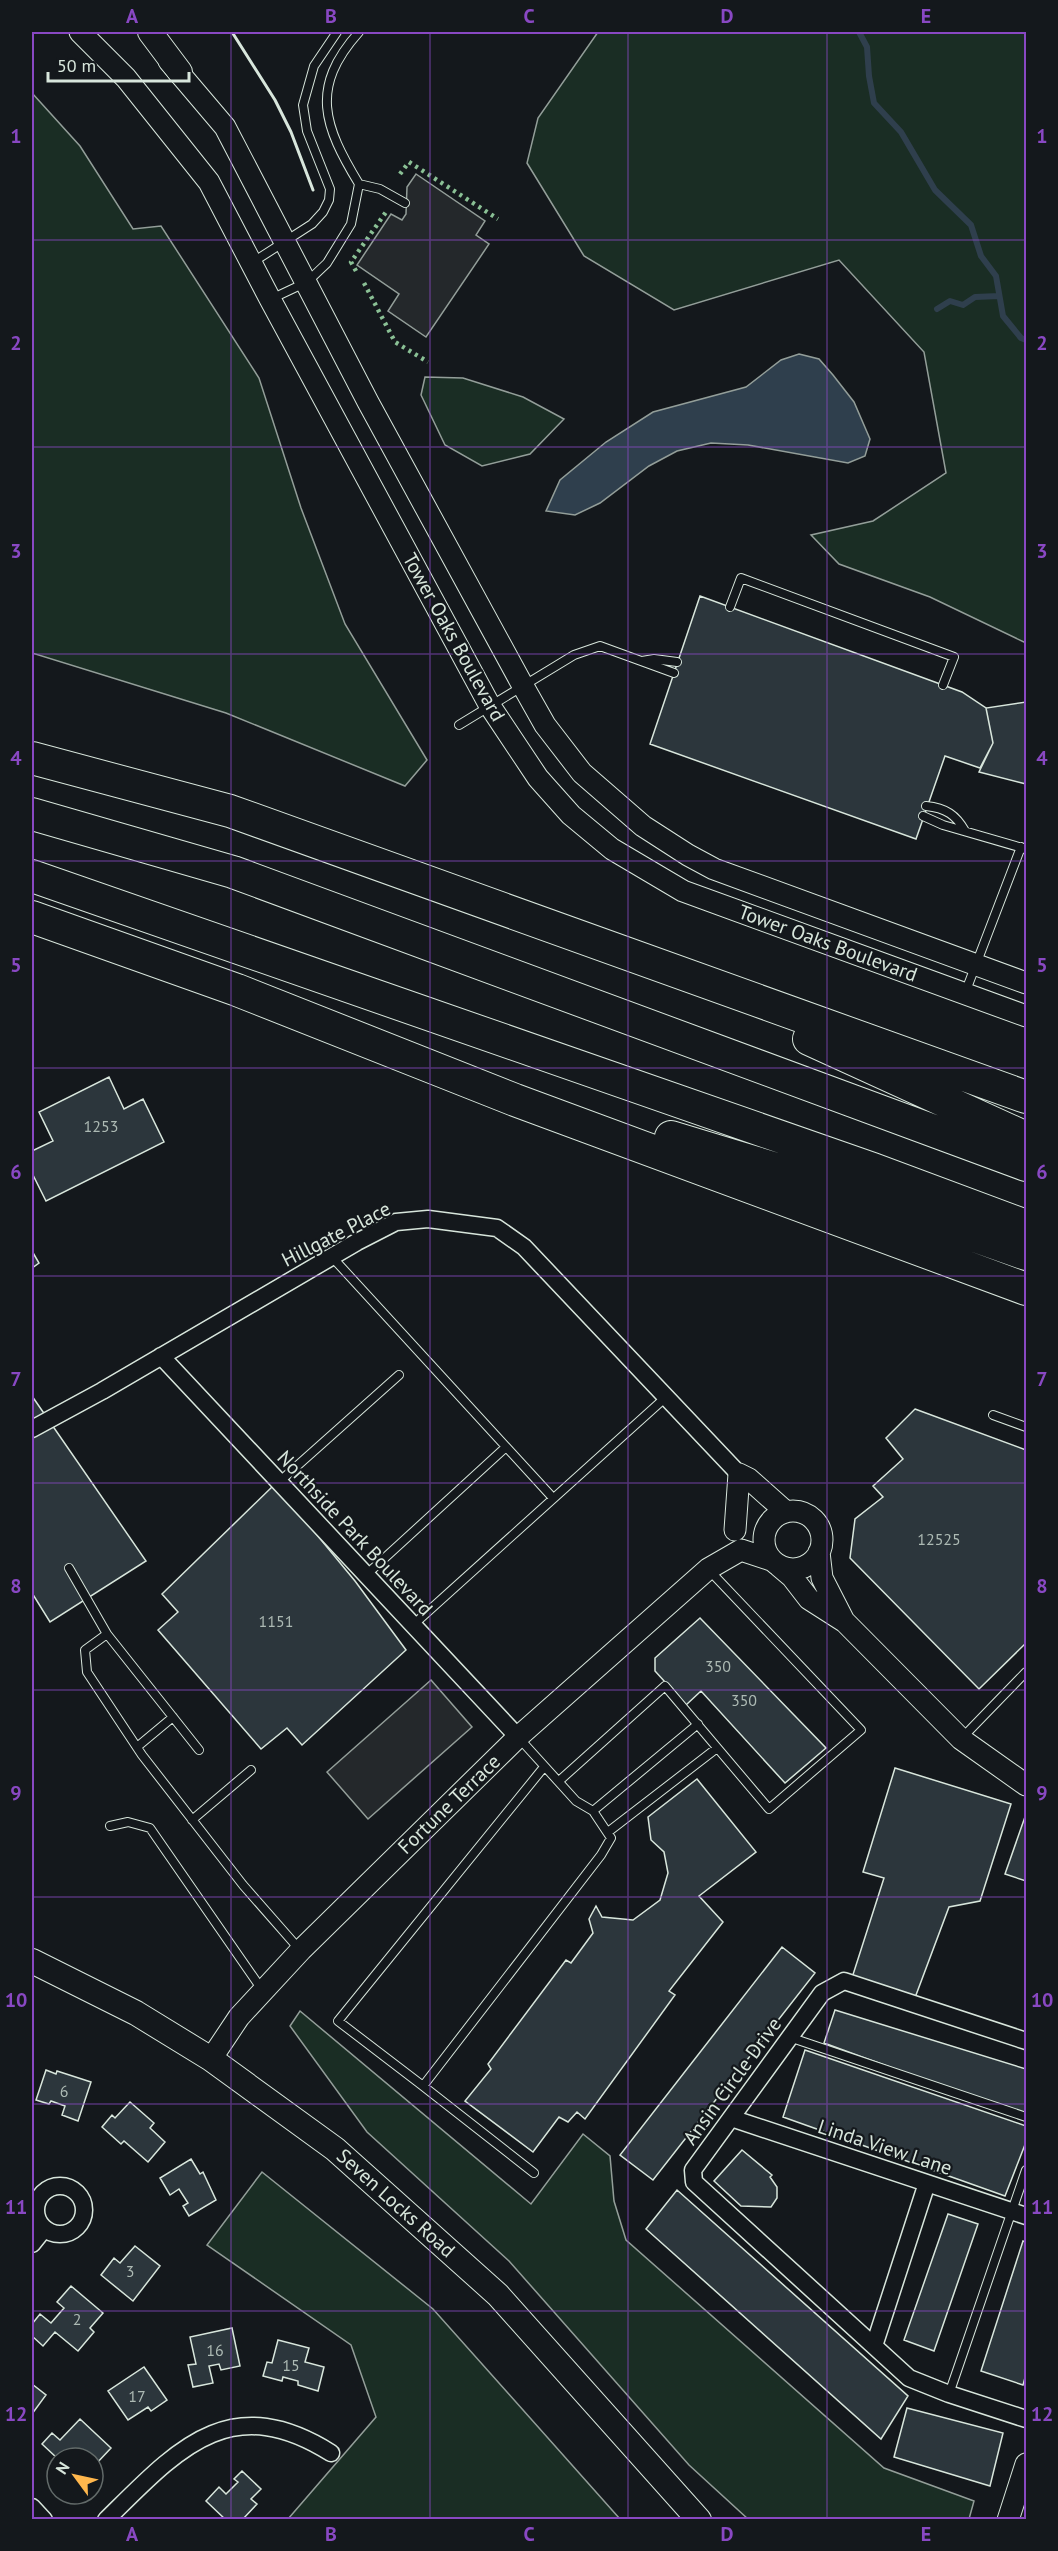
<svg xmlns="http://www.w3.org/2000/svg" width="1058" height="2551" font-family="'PT Sans',sans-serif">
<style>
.green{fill:#1a2d24;stroke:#939e99;stroke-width:1.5}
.parking{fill:#24282b;stroke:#939e99;stroke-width:1.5}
.water{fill:#2f3f4d;stroke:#939e99;stroke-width:1.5}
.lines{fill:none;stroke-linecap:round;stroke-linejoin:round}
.stream{stroke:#2f3f4d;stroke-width:6}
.building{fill:#2c363c;stroke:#d8e6dc;stroke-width:1.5}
.service-casing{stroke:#d8e6dc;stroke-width:10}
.minor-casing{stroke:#d8e6dc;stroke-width:19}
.tertiary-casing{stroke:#d8e6dc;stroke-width:23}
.secondary-casing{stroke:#d8e6dc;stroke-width:26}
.motorway-casing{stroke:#d8e6dc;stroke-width:34}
.service{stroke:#14181c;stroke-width:8}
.minor{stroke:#14181c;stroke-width:16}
.tertiary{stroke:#14181c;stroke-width:21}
.secondary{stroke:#14181c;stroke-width:24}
.motorway{stroke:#14181c;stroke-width:32}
.hedge{stroke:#8ac095;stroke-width:4.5;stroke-dasharray:3 4.5;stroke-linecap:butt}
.wall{stroke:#d8e6dc;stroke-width:3}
.grid{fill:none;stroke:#8948c3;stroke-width:1.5;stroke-opacity:0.55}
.labels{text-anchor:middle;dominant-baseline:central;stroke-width:4.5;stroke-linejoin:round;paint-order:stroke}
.number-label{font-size:16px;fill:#adbab4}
.street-label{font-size:20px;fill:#d8e6dc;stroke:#14181c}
.neatline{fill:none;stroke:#8948c3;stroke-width:2}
.grid-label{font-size:20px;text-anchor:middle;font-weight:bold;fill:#8948c3}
</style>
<rect width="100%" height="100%" fill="#14181c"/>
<path class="green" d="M598,32H1026V643L930,597L839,564L811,535L873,521L946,473L924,352L839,260L674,310L584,256L527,163L538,118Z
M32,93L80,146L133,229L161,226L259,378L301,508L345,624L427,760L405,786L226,713L32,653Z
M425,377L463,378L523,397L564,419L530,454L482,466L445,445L421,395Z
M300,2011L531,2204L583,2134L610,2156L614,2201L626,2240L884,2468L974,2501L969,2519H748L689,2465L509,2261L367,2132L290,2026Z
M262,2172L433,2309L620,2519H288L376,2417L351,2345L207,2245Z"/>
<path class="parking" d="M416,174L485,221L476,235L489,244L426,337L388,311L399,294L357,265L391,214L402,220L406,214L407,187Z
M431,1680L472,1727L368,1819L327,1772Z"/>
<path class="water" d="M799,354L819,359L833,375L854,402L870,439L865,456L848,463L748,445L711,443L677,451L649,466L600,503L575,515L546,511L560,480L606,442L653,412L746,387L781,360Z"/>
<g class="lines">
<path class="stream" d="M859,32L867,47L869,76L874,103L901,132L935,190L971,225L981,256L996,276L1003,316L1021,338L1026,340
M937,309L950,301L963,305L975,297L999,296"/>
</g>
<path class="building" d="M700,596L962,692L986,708L993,743L980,768L945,756L916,839L650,744Z
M1026,702V784L979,772L993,743L986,708Z
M109,1077L124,1109L143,1099L164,1142L46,1201L32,1173V1151L53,1141L39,1112Z
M32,1251L39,1263L32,1268Z
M32,1396L146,1561L50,1622L32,1593Z
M915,1409L1026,1450V1643L979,1689L850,1558L855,1519L883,1497L873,1486L903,1459L886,1438Z
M275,1484L355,1581L406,1650L302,1745L287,1728L261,1749L158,1630L178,1612L162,1594Z
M700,1618L826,1748L785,1783L701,1691L686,1705L655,1671V1658Z
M895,1768L1011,1804L980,1901L949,1907L913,2003L850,1984L884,1878L863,1872Z
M697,1779L756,1852L699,1896L723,1922L669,1991L675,1995L585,2119L577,2112L568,2122L559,2117L533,2152L465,2101L491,2069L488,2064L566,1960L571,1963L593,1933L589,1919L596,1906L602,1917L633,1920L660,1900L668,1873L664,1852L651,1840L648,1817Z
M1026,1814V1881L1005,1874Z
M782,1947L815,1973L653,2180L620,2155Z
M835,2010L1026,2069V2117L824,2043Z
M805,2050L1026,2126V2142L1005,2196L783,2117Z
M46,2070L56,2074L57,2071L91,2082L78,2121L62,2115L65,2106L51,2101L49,2104L36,2100Z
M130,2102L154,2123L150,2128L165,2142L148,2162L124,2141L121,2144L102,2127L112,2115L115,2118Z
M742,2150L772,2175L770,2177L777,2187V2198L771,2207L741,2206L714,2181Z
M191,2159L200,2174L203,2172L216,2200L189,2216L183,2206L188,2203L179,2189L170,2195L160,2178Z
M677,2190L908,2396L881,2439L646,2229Z
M948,2214L978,2224L934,2351L904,2340Z
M1023,2241L1026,2242V2374L1023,2385L981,2371Z
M135,2246L160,2266L133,2301L101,2275L114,2258L120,2263Z
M71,2286L103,2313L90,2328L94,2332L78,2351L55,2332L43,2346L32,2336V2324L40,2314L51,2323L64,2308L57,2302Z
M232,2328L240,2366L221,2370L219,2364L209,2366L213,2383L193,2387L188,2365L196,2364L190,2337Z
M278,2340L309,2348L305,2362L324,2367L318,2391L298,2385V2381L283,2377L282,2381L263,2376L267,2362L272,2363Z
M144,2367L167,2400L151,2411L148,2407L128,2420L108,2391Z
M32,2384L46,2395L32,2414Z
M907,2408L1003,2433L990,2486L894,2457Z
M80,2419L111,2448L96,2464L93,2458H57L42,2444L52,2433L60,2440Z
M242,2471L261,2489L251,2499L257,2504L242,2520H226L206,2501L219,2487L226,2494L238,2482L234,2479Z"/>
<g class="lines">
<defs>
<path id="service" d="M359,184L380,189L405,203
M253,262L312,224L323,212L329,200L330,189L307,131L303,105L314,66L337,32
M271,299L307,282L327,263L351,224L359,184C324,126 309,88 359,32
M730,607L741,578L954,657L943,685
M642,661L654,659L677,662
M459,725L574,655L600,646L674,673
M926,806C946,808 956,815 965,831
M923,816L943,825L1026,849
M965,993L1021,847
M332,1257L553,1498
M993,1415L1026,1427
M279,1482L399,1375
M69,1568L107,1634
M366,1575L506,1447
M413,1625L666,1397
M518,1737L576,1801L593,1811L611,1838L601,1855L423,2086L338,2021L544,1767
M962,1738L1026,1672
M137,1747L173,1717
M199,1750L107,1634L85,1650L87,1672L142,1755L243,1885L300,1950
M559,1781L665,1686L769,1809L861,1730L708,1569
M593,1811L698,1724
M192,1820L251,1770
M110,1826L128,1822L150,1828L263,1991
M608,1832L717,1748
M789,2037L1026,2117
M423,2086L534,2173
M949,2394L1026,2170"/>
<path id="minor" d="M161,1356L518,1737
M32,1429L102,1391L357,1242L396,1222L428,1219L497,1228L524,1247L739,1474
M1026,2041L844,1981L822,1993L693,2170L694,2182L909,2378L949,2394L1026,2419
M731,2118L1026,2216
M36 2210a24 24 0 1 1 48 0a24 24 0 1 1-48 0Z
M32,2244L44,2229
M874,2346L927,2183
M32,2507L44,2520
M106,2520C177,2450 229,2389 331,2453"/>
<path id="tertiary" d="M80,32L126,78L209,182L270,299L490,706L538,778L571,815L612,849L683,891L1026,1016
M169,61L225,127L368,402L523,686L545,725L582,773L643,826L688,855L714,869L1026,983
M764 1540a29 29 0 1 1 58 0a29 29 0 1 1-58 0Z
M735,1530L739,1474L749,1479L785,1511
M819,1552L822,1578L844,1621
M779,1566L792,1577L809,1599L845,1622L961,1739L1026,1785
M211,2059L239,2017L301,1950L518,1737L708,1569L741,1550L771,1560
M1008,2520L1026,2464"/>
<path id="secondary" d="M150,32L180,72
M32,1961L136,2013L211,2059L335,2149L498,2295L699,2520"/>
<path id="motorway" d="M32,758L230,811L1026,1097
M32,814L233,872L1026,1165
M32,876L873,1169L1026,1226
M32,917L237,990L515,1100L1026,1289
M809,1039L1026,1138
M671,1137L842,1189L1026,1254"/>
</defs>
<use href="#service" class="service-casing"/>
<use href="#minor" class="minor-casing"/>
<use href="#tertiary" class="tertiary-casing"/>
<use href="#secondary" class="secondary-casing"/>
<use href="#motorway" class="motorway-casing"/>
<use href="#service" class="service"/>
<use href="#minor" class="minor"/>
<use href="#tertiary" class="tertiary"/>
<use href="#secondary" class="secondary"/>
<use href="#motorway" class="motorway"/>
<path class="hedge" d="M400,174L409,162L498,219
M356,271L351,262L386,212
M364,283L395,342L428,362"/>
<path class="wall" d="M232,32L275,100L291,132L313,190"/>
</g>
<path class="grid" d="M231,32V2520M430,32V2520M628,32V2520M827,32V2520M32,240H1026M32,447H1026M32,654H1026M32,861H1026M32,1068H1026M32,1276H1026M32,1483H1026M32,1690H1026M32,1897H1026M32,2104H1026M32,2311H1026"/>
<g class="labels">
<g class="number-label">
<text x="101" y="1126">1253</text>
<text x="939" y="1539">12525</text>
<text x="276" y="1621">1151</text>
<text x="718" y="1666">350</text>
<text x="744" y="1700">350</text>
<text x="64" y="2091">6</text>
<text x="130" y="2271">3</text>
<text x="77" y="2319">2</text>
<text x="215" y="2350">16</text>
<text x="291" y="2365">15</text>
<text x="137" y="2396">17</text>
</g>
<g class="street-label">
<text transform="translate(454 637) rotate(61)">Tower Oaks Boulevard</text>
<text transform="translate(828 943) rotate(20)">Tower Oaks Boulevard</text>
<text transform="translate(336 1234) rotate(-27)">Hillgate Place</text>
<text transform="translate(355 1533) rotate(47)">Northside Park Boulevard</text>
<text transform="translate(449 1804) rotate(-44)">Fortune Terrace</text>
<text transform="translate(732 2081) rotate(-54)">Ansin Circle Drive</text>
<text transform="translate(885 2147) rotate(18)">Linda View Lane</text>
<text transform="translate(396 2203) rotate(42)">Seven Locks Road</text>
</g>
</g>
<rect width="1058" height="2551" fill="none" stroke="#14181c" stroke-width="66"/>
<g transform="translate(75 2476) rotate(303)"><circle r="28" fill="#14181c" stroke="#626a69" stroke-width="1.5"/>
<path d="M0-4.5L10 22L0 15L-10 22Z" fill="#ffb74d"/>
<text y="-9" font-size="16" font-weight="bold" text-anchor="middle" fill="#d8e6dc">N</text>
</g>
<path d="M48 72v9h141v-9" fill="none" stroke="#d8e6dc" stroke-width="3"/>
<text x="57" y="72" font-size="18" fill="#d8e6dc" stroke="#14181c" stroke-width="4.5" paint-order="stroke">50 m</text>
<rect x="33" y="33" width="992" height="2485" class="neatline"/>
<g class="grid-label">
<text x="132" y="23">A</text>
<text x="331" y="23">B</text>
<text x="529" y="23">C</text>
<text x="727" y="23">D</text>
<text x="926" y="23">E</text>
<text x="16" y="143">1</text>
<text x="1042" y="143">1</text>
<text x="16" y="350">2</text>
<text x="1042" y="350">2</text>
<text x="16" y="558">3</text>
<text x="1042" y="558">3</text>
<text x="16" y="765">4</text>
<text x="1042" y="765">4</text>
<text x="16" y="972">5</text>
<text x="1042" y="972">5</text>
<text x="16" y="1179">6</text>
<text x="1042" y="1179">6</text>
<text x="16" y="1386">7</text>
<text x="1042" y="1386">7</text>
<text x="16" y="1593">8</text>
<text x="1042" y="1593">8</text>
<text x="16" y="1800">9</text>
<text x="1042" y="1800">9</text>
<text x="16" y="2007">10</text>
<text x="1042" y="2007">10</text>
<text x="16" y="2214">11</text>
<text x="1042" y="2214">11</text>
<text x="16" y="2421">12</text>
<text x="1042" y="2421">12</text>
<text x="132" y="2541">A</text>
<text x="331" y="2541">B</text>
<text x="529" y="2541">C</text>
<text x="727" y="2541">D</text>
<text x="926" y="2541">E</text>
</g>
</svg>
